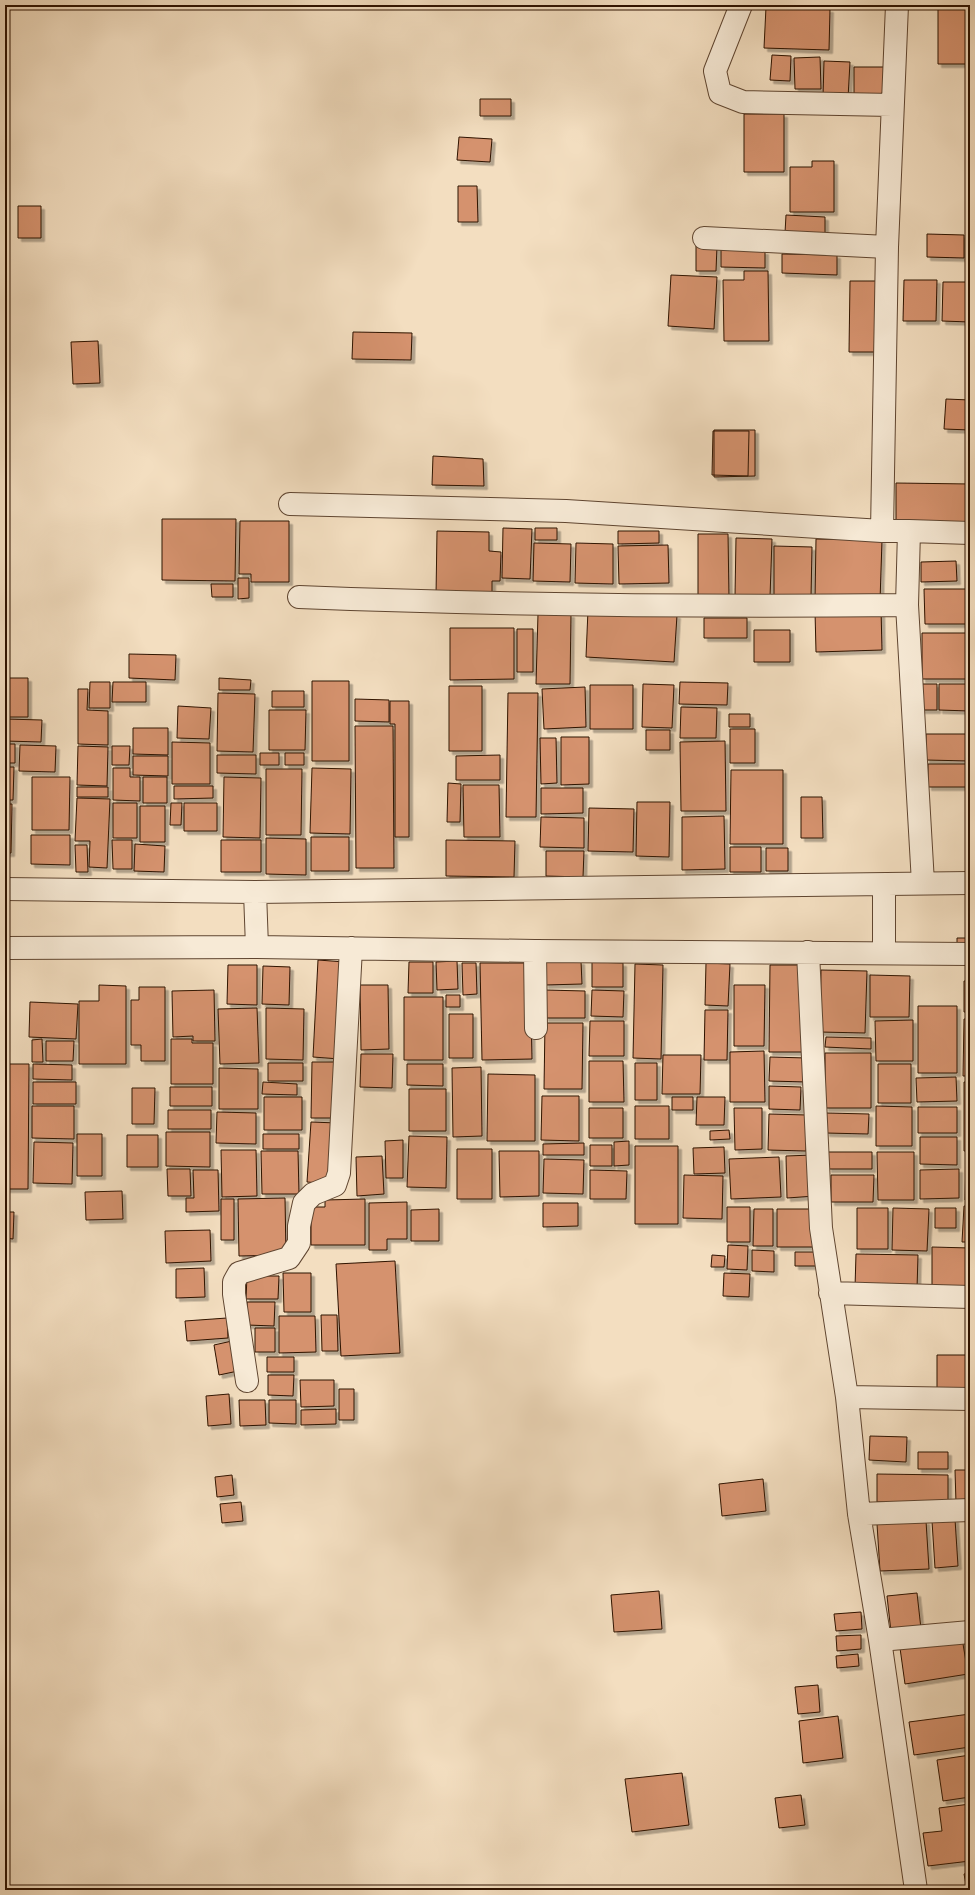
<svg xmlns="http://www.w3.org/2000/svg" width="975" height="1895" font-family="'IM FELL French Canon',serif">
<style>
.building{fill:#d5926e;stroke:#2e1200;filter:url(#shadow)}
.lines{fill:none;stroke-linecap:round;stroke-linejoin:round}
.minor-casing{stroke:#5f4530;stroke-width:24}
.minor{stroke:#f7ead6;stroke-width:22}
</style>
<defs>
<filter id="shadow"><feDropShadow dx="3.5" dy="3.5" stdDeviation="0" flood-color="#0004"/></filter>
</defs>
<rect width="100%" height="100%" fill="#f3dec0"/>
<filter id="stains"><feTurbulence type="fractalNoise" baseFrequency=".005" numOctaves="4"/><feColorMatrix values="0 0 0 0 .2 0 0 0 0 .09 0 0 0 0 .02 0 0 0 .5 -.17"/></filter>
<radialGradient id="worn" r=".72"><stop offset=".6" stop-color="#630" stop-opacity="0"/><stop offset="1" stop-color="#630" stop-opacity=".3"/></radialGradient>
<path class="building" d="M766,7L830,9L829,50L764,48Z
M938,9H970V64H938Z
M772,55L791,56L790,81L770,80Z
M820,57L821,89H795L794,58Z
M824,61L850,62L848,98L823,97Z
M854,67H889V99H854Z
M480,99H511V116H480Z
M744,114H784V172H744Z
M459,137L492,139L490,162L457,160Z
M812,161H834V212H790V167H812Z
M458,186H477L478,222H458Z
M18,206H41V238H18Z
M786,215L825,217V234L785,233Z
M927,234L964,235V258L927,257Z
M696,246H717L716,271H696Z
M721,250L765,251V268L721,267Z
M782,254L837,255V275L782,273Z
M744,271H768L769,341H724L723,280H744Z
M671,275L717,277L714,329L668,326Z
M904,280H937L936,321H903Z
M850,281H883V352H849Z
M943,282H969L970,322L942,321Z
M353,332L412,333L411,360L352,359Z
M98,341L100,383L73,384L71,342Z
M946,399L970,400V430L944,429Z
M714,430H755V476L714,477Z
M713,431H749L748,476L712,475Z
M433,456L483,459L484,486L432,485Z
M896,483L970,484V524H896Z
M162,519H236L235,581L162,580Z
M240,521H289V582H251V574H239Z
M503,528L532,529L530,579L502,578Z
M535,528H557V540H535Z
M437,531L489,532V551L501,552L500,581H492V597L436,596Z
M618,531H659V543L618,544Z
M698,534H728L729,598H698Z
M736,538L772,539L770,597L735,596Z
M816,539L882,540L880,601L815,600Z
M534,543L571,544L570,582L533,581Z
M576,543L613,544V584L575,583Z
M668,545L669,583L619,584L618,546Z
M774,546L812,547L811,597H774Z
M956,561L957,581L921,582V562Z
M238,578H249V598L238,599Z
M211,584H233V597H212Z
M924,589H969V624H925Z
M881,609L882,650L816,652L815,611Z
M588,610L677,615L674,662L586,657Z
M538,614H571L570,684H536Z
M704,618H747V638H704Z
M450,628H514V679L450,680Z
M517,629H533V672H517Z
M754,630H790V662H754Z
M922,633H970V679H922Z
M129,654L176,655L175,680L129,678Z
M5,678H28V717H5Z
M219,678L251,680L250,690H219Z
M312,681H349V761H312Z
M90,682H110V708H89Z
M113,682H146V702H112Z
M680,682L728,683L727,705L679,704Z
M643,684L674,685L672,728L642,727Z
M916,684H937V710H916Z
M939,684H970V711L939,710Z
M590,685H633V729H590Z
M449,686H482V751H449Z
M585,687L586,727L544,729L542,689Z
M78,689H88L87,710L108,711V745L78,744Z
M272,691H304V707H272Z
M218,693L255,694L253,752L217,751Z
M508,693H538L536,817H506Z
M355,699L389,700V722L355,721Z
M390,701H409V837H395V724H390Z
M178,706L211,708L209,739L177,738Z
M681,707L717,708L716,738H680Z
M269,710H306L305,750H269Z
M729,714H750V727H729Z
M5,719L42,720L41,742L5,741Z
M355,726H393L394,868H356Z
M133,728H168V755L133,754Z
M730,729H755V763H730Z
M646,730H670V750H646Z
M926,734H970V761L926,760Z
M561,737H589V784L561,785Z
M540,738H556L557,783L541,784Z
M725,741L726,811H681L680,742Z
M172,742L210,743V784H172Z
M5,744H15V763H5Z
M20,745L56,746L55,772L19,771Z
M78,746L108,747L107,786L77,785Z
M112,746H130L129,765H112Z
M260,753H279V765H260Z
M285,753H304V765H285Z
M217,755H256V774L217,773Z
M500,755V780H456V756Z
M133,756H168V776L133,775Z
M928,764H970V787H928Z
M5,767H14L13,800H5Z
M113,768H130V777H140V801L113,800Z
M312,768L351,769L350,834L310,833Z
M266,769H302L301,835H266Z
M731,770H783V844H730Z
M32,777H70L69,830H32Z
M143,777H167V803H143Z
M224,777L261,778L260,838L223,837Z
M448,783L461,784L460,822H447Z
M463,785H499L500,837H464Z
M174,786H213V798L174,799Z
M77,787H108V797H77Z
M541,788H583V813L541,814Z
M801,797H822L823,838H801Z
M77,798L110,799L107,868L89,867L90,841H75Z
M637,802H670L669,857L636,856Z
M113,803H137V838H113Z
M171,803H182L181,825H170Z
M184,803H217V831H184Z
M5,804H12L11,853H5Z
M140,806H165V842H140Z
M589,808L634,809L633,852L588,851Z
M724,816L725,869L682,870V817Z
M541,817L584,818V848L540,847Z
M31,835H70V865L31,864Z
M311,837H349V871H311Z
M266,838L306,839V875L266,874Z
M112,840H132V869H113Z
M221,840H261V872H221Z
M446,840L515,841L514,877L446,876Z
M135,844L165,846L164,872L134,871Z
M75,845H87L88,872H76Z
M730,847H761V872H730Z
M766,848H788V871H766Z
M546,851H584L583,877L546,876Z
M957,938H970V950H957Z
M318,960L345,962L340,1059L313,1057Z
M457,961L458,989L437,990L436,962Z
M581,961L582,984L545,985L544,962Z
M409,962H433V993H408Z
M592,962L623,963V987H592Z
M462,963H476L477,994L463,995Z
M480,963H530L532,1059L482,1060Z
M706,963L730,964L728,1006L705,1005Z
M635,964L663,965L661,1059L633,1058Z
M228,965H257V1005L227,1004Z
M770,965H805L804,1052H769Z
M263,966L290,967L289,1005L262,1004Z
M821,970L867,971L865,1033L820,1032Z
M870,975L910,976L909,1017H870Z
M964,981H970V1012H964Z
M99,985L126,986V1064H79V1001H99Z
M360,985H388L389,1049L361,1050Z
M734,985H765L764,1046H734Z
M139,987H165V1061H141V1045H131V1000H139Z
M214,990L215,1041H193V1036L173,1037L172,991Z
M545,990L585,991V1018H545Z
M592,990L624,991L623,1017L591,1016Z
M446,995H460V1007H446Z
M404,997H443V1060H404Z
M30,1002L78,1004L76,1039L29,1037Z
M918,1006H957V1073H918Z
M257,1008L259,1063L220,1064L218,1009Z
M266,1008L304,1009L303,1060L266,1059Z
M705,1010H728L727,1060H704Z
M449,1014H473V1058H449Z
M964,1019H970V1076H963Z
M913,1020V1061H876L875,1021Z
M590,1021H624V1056H589Z
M545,1023H583L582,1089H544Z
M826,1037L871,1038V1049L825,1047Z
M42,1039L43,1062H32V1040Z
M171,1039H192V1043H213V1084H171Z
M46,1041H74L73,1061H46Z
M764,1051L765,1102H730V1052Z
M825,1053H871V1108H825Z
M361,1054H393L392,1088L360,1087Z
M663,1055H701L700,1094H662Z
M770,1057L807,1058V1082L769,1081Z
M589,1061H623L624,1102H589Z
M312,1062H337V1118H311Z
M268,1063H303V1081H268Z
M635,1063H657V1100H635Z
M5,1064H29L28,1189H5Z
M33,1064L72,1065V1080L33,1079Z
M407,1064H443V1086L407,1085Z
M878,1064H911V1103H878Z
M481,1067L482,1136L453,1137L452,1068Z
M219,1068L258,1069V1109H219Z
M488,1074L535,1075V1141H487Z
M956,1077L957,1101L917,1102L916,1078Z
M33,1082H76V1104H33Z
M263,1082L297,1084V1095L262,1094Z
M964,1082H970V1151H964Z
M769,1086L801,1087L800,1110L769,1109Z
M170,1087H212V1106H170Z
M132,1088H155L154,1124H132Z
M409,1089H446V1131H409Z
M542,1096H579V1141L541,1140Z
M264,1097H302V1130H264Z
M672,1097H693V1110H672Z
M697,1097H725L724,1125H696Z
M32,1106H74V1139L32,1138Z
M635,1106H669V1139H635Z
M876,1106L912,1107V1146H876Z
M918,1107H957V1133H918Z
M589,1108H623V1138H589Z
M734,1108H762V1149L735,1150Z
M168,1110H211V1129H168Z
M217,1112L256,1113V1144L216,1143Z
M826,1113L869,1114L868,1134L826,1133Z
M769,1114L807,1115L806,1151L768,1150Z
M311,1122L337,1123L333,1184L307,1182Z
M729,1130L730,1139L710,1140V1131Z
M166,1132H210V1167L166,1166Z
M77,1134H102V1176H77Z
M263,1134H299V1149H263Z
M127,1135H158V1167H127Z
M409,1136L447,1137L446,1188L407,1187Z
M920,1137H957V1165L920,1164Z
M403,1140V1178H386L385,1141Z
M629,1141V1165L614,1166V1142Z
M34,1142L73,1143L72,1184L33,1183Z
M584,1143V1155H543V1144Z
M590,1145H612V1166H590Z
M635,1146H678V1224H635Z
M724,1147L725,1173L694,1174L693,1148Z
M457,1149H492V1199H457Z
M221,1150H256L257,1196L222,1197Z
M261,1151H298L299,1194H262Z
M499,1151H539V1196L500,1197Z
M828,1152H872V1169H828Z
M877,1152H914V1200H878Z
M813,1155L815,1196L787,1198L786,1156Z
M382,1156L384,1194L357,1196L356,1157Z
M779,1157L781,1197L731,1199L729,1159Z
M966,1157L970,1158V1200H965Z
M544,1159L584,1160L583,1194L543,1193Z
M167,1169H190L191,1196H168Z
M959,1169V1198L920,1199V1170Z
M193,1170H218L219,1211L186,1212V1198H194Z
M590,1170L627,1171L626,1199H590Z
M684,1175L723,1176L722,1219L683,1218Z
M831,1175H874L873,1202H831Z
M122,1191L123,1219L86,1220L85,1192Z
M285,1198L286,1255L239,1256L238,1199Z
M221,1199H234V1240H221Z
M365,1199V1245H311V1207H325V1200Z
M407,1202V1239H387V1250H369V1203Z
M543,1203H578V1226L543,1227Z
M964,1206H970V1242H962Z
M727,1207H750V1242H727Z
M857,1208H888V1249H857Z
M893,1208L929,1209L927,1251L892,1250Z
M935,1208H956V1228H935Z
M439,1209V1241H411V1210Z
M754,1209H773V1246H753Z
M777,1209H816V1247H777Z
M5,1212H14L13,1239L5,1238Z
M210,1230L211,1261L166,1263L165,1231Z
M728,1245L748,1246L747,1270L727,1269Z
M932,1247L970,1248V1290H932Z
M752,1250L774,1251V1272L752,1271Z
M795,1252H816L817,1266H795Z
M856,1254L918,1255L917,1289L855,1288Z
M712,1255L725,1256L724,1267H711Z
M395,1261L400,1353L341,1356L336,1264Z
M204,1268L205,1297L176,1298V1269Z
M283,1273H311V1312H284Z
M724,1273L750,1274L749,1297L723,1296Z
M247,1276H279L278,1299H246Z
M247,1302H275L274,1326L247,1325Z
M321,1315H337L338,1351H322Z
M279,1316H315L316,1352L279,1353Z
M227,1318L228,1338L187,1341L185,1321Z
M255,1328H275V1352H255Z
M232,1341L238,1371L219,1375L214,1345Z
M937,1355H970V1391H937Z
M267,1357H294V1372H267Z
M268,1375H294L293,1396L268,1395Z
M300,1380H334V1406L301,1407Z
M339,1389H354V1420H339Z
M229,1394L231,1424L208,1426L206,1396Z
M239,1400H265L266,1425L240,1426Z
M269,1400H296V1424L269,1423Z
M336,1409V1424L301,1425V1410Z
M870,1436L907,1437L906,1462L869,1460Z
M918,1452H948V1469H918Z
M955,1470H970V1502L956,1503Z
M877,1474L948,1475V1503L877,1502Z
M232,1475L234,1495L217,1497L215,1477Z
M763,1479L766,1511L722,1516L719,1484Z
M241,1502L243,1521L222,1523L220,1504Z
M955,1519L958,1566L935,1568L932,1521Z
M926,1521L929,1569L880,1571L877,1524Z
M659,1591L662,1629L614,1632L611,1595Z
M917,1593L921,1629L891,1632L887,1596Z
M861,1612L862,1629L836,1631L834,1614Z
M861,1635V1649L837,1651L836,1636Z
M962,1638L968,1674L905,1684L900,1648Z
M967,1639H970V1658Z
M858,1654L859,1666L837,1668L836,1656Z
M818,1685L820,1712L798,1714L795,1687Z
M970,1714V1747L914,1755L909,1722Z
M838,1716L843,1758L803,1763L799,1721Z
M970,1755V1797L943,1801L937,1760Z
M682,1773L689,1825L632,1832L625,1779Z
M801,1795L805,1825L779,1828L775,1798Z
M970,1804V1861L928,1866L923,1833L942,1831L939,1808Z
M970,1873V1890H967L964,1874Z"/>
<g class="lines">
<defs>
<path id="minor" d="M741,5L715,71L720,93L743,102L892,105
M704,238L887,247
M290,504L566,511L882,531H909L907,605L923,883
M882,531L887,247L897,5
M909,531L970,533
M299,597C502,605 704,607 907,605
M884,885V953
M5,889L255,892L970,883
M255,892L257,947
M5,948L257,947L535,951L970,954
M535,951L536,1028
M808,952L821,1228L847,1397L859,1514L880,1640L916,1890
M830,1293L970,1297
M247,1381L234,1294V1282L239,1273L289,1258L299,1243V1226L304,1203L313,1194L335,1185L339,1173L351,948
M847,1397L970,1399
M859,1514L970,1510
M880,1640L970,1632"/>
</defs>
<use href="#minor" class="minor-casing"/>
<use href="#minor" class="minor"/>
</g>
<rect width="975" height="1895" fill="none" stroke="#f3dec0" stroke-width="20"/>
<rect x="6" y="6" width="963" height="1883" fill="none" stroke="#2e1200" stroke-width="2"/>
<rect x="10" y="10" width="955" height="1875" fill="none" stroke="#2e1200"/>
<rect width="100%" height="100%" filter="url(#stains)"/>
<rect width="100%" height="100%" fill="url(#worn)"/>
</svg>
